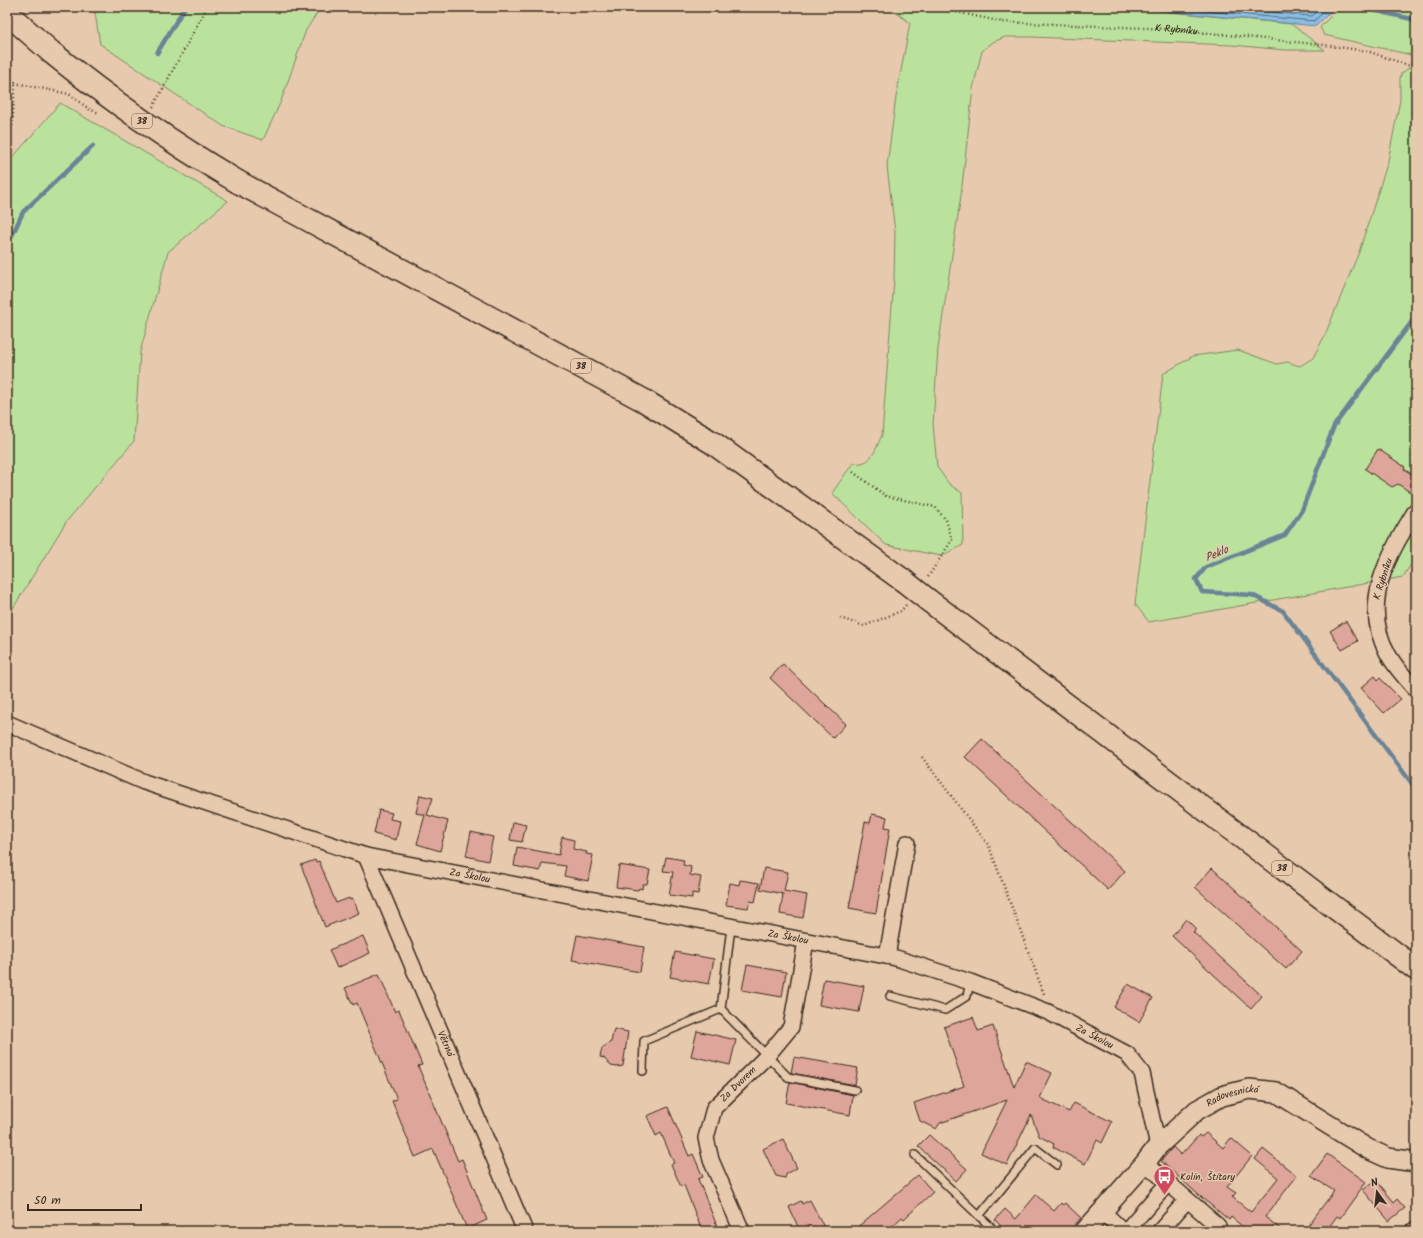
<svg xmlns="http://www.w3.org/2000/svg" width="1423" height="1238" font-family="Kalam,sans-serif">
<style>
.green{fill:#bbe29d;stroke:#7b865e}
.water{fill:#89bfe6;stroke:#6a8396}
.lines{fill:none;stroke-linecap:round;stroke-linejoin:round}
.shore{stroke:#5a666e;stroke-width:1}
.stream{stroke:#6a8396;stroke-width:4.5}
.building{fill:#dea59a;stroke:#3b2a1e}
.service-casing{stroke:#3b2a1e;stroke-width:10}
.minor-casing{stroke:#3b2a1e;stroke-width:18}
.tertiary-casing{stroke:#3b2a1e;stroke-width:22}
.primary-casing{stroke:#3b2a1e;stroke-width:25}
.path{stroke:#3b2a1e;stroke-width:2.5;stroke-dasharray:1 3;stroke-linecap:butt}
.service{stroke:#e7caae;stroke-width:7}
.minor{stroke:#e7caae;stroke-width:15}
.tertiary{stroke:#e7caae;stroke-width:19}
.primary{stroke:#e7caae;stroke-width:22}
.primary-bridge-casing{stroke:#3b2a1e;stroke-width:25;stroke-linecap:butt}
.primary-bridge{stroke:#e7caae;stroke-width:22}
.labels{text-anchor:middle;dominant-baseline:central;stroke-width:3;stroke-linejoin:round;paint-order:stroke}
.shield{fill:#e7caae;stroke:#6f5a49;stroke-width:1}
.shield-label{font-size:9px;font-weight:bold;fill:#3b2a1e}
.street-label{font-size:10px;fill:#3b2a1e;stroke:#e7caae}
.poi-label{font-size:10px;fill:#3b2a1e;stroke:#e7caae;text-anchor:start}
.water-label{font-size:11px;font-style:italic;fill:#47403c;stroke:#e7caae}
</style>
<rect width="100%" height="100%" fill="#e7caae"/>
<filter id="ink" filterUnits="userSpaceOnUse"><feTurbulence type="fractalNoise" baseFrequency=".025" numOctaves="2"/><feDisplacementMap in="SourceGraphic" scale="8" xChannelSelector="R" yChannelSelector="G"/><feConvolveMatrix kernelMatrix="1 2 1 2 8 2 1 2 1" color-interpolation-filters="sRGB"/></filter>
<g filter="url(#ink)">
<path class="green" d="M94,7H321L306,30L281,101L263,140L223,126L100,44Z
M889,7H1121L1291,24L1325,50H1285L1232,45L1031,37H1005L993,42L982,51L973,88L961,195L938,348L933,424L937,467L949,484L962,493L963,545L941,556L886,545L832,493L853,463C872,466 875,450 882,435L894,280L895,232L887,166L896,97L910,23Z
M1340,7H1416V56L1324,35L1320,27Z
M1416,62V556L1403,577L1149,622L1135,604L1163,374L1193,356L1238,350L1277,364L1287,362L1300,366L1313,358L1325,335L1359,252L1388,161L1400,100V78L1401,74Z
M60,103L228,201L168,252L140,352L134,441L66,522L7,618V164Z"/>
<path class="water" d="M1121,7H1335L1316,26Z"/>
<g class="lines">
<path class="shore" d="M1162,7L1314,21L1329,7
M1212,7L1312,16L1322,7
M1272,7L1310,10L1314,7"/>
<path class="stream" d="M1360,7L1416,20
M157,53L185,7
M9,242L23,212L93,146
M1416,316L1334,426L1302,510L1285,535L1206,567L1196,579L1202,592L1252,595L1283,611L1416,789"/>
</g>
<path class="building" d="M1378,449L1405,467L1404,469L1416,477V484L1410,492L1398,484L1392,487L1365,469Z
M1346,621L1358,641L1342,650L1330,631Z
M783,664L846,724L833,738L770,678Z
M1375,676L1378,680L1380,678L1401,699L1384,713L1361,688Z
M982,739L1125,871L1108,890L965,757Z
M420,795L433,798L427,815L448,821L440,851L417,844L425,815L416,813Z
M379,810L392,813L390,819L400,821L396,840L374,834Z
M872,814L887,817L885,827L890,828L876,913L849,908L865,822L870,823Z
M513,822L526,825L522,842L510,840Z
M471,832L493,837L488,861L466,856Z
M562,837L574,840L573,849L587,852L586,854L593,855L588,881L564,876L566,866L542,863L540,871L514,866L517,847L559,855Z
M666,857L684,860L683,865L691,867L690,875L701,877L698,894L692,893V898L669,895L673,872L663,871Z
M315,860L316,862L319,861L336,903L349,898L350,900L353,899L359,913L325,927L301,865Z
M619,865L650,870L647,884H643L642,889L639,888L638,890L616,887Z
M764,868L788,872L784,891L807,895L803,918L780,914L783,894L760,889Z
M1212,868L1302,951L1286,969L1195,887Z
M740,880L759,883L755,902L750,901L748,908L726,905L730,883L739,885Z
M1186,919L1196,929L1193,932L1262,996L1251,1009L1172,936Z
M577,935L644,947L640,972L572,960Z
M363,936L370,953L337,968L329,950Z
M675,952L714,959L709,984L670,977Z
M747,965L786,972L782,997L742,990Z
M379,974L395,1012L399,1010L422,1065L418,1066L458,1161L462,1159L487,1220L467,1229L433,1149L415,1157L392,1101L397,1099L357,1003L353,1005L345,988Z
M824,979L864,986L859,1012L819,1005Z
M1128,984L1153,998L1139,1022L1114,1007Z
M973,1017L978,1031L993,1026L1014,1087L1026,1061L1052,1073L1040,1098L1069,1112L1074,1103L1112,1122L1102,1143L1097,1140L1085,1164L1053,1147L1054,1144L1039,1136L1031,1115L1007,1165L981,1153L1007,1100L940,1123L936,1129L920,1121L914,1103L964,1086L944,1027Z
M614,1029L628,1032L623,1066L617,1067L611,1066L604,1058L600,1057L602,1048L611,1042Z
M697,1031L736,1040L730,1065L691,1056Z
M794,1057L858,1068L855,1085L791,1073Z
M790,1082L853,1095L850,1115L786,1103Z
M668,1107L689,1156L693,1154L703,1177L698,1179L719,1231H702L684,1185L681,1187L671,1164L674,1163L661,1133L656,1136L647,1116Z
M1206,1133L1223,1148L1231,1138L1252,1156L1227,1187L1236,1193L1232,1197L1251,1212L1278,1178L1255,1159L1263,1149L1297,1176L1265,1217L1283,1231H1248L1231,1217L1229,1220L1201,1197L1161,1161L1173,1147L1181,1155L1199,1135L1201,1137Z
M929,1135L967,1169L956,1181L918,1146Z
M783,1139L797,1168L787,1173L785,1178L776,1176L763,1149Z
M1327,1154L1366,1182L1340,1218L1337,1216L1326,1231H1304L1334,1191L1311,1176Z
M918,1175L933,1192L904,1219L902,1217L887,1231H853Z
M1376,1180L1394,1202L1397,1199L1405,1208L1389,1221L1363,1190Z
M1036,1195L1054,1211L1061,1203L1063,1205L1065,1203L1081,1218L1069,1231H1006L995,1220L1005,1209L1016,1219Z
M810,1200L824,1227L817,1231H800L789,1207L801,1201L802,1204Z"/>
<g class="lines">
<defs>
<path id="service" d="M890,996L945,1010L967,996L970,982
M721,1009L731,927
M643,1071L644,1041L721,1009L788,1077L855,1090
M915,1155L979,1216
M995,1231L979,1216L1035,1148L1057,1165"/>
<g id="minor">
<path d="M1416,510C1389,554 1359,603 1388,654C1395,667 1406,679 1416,690"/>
<path id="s2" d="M7,723L144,782L366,856L896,958L970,982L1048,1012L1127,1054L1142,1073L1158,1146"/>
<path id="s3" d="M366,856L525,1231"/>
<path d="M887,956L907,843"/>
<path d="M1145,1163L1218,1226L1213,1231"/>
<path d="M1102,1211L1123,1231"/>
<path id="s4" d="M742,1231L711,1160L706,1138L714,1108L767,1056L791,1027L806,941"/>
<path d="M1126,1231L1168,1183"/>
<path d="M1160,1231L1187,1200"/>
<path d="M1413,1231L1416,1229"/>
</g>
<g id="tertiary">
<path id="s5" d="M1085,1231L1145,1163L1158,1146L1197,1110L1222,1096L1249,1089L1276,1092L1368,1149L1388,1158L1416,1162"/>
</g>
<path id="primary" d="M7,13L51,52
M238,182L643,400L713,443L904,581
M928,600L1416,969"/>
</defs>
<use href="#service" class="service-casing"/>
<use href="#minor" class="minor-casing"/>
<use href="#tertiary" class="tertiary-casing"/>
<use href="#primary" class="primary-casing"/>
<g class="path">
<path id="s1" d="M933,7L1003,22L1170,29L1324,45L1367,51L1416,68"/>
<path d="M7,67L15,83L12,128L7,135"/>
<path d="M15,83L69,94L89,109L99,113"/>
<path d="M153,107L207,7"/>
<path d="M853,472L886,496L935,507L946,520L952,540L928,577"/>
<path d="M840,618L864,626L901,611L906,605"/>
<path d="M922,757L989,846L1044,994"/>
</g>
<use href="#service" class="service"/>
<use href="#minor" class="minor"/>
<use href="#tertiary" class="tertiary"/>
<use href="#primary" class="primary"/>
<defs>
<path id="primary-bridge" d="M51,52C110,100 172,143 238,182
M904,581L928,600"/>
</defs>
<use href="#primary-bridge" class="primary-bridge-casing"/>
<use href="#primary-bridge" class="primary-bridge"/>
</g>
</g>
<defs>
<symbol id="bus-pin" viewBox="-11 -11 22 30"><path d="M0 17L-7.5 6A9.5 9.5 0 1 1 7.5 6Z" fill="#d1495b" stroke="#e7caae"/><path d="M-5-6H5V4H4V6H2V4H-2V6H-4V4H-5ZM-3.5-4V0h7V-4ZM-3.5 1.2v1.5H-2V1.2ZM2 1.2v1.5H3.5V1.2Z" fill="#fff"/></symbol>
</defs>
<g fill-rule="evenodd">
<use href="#bus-pin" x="1152" y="1164" width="25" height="34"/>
</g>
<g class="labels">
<g class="shield">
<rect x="132" y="114" width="20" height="14" rx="3"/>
<rect x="571" y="359" width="20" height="14" rx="3"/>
<rect x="1272" y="861" width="20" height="14" rx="3"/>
</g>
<g class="shield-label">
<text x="142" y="121">38</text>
<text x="581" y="366">38</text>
<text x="1282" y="868">38</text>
</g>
<g class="street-label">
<text stroke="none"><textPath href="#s1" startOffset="245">K Rybníku</textPath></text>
<text transform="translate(1383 579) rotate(-72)">K Rybníku</text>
<text stroke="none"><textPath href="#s2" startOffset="489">Za Školou</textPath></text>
<text stroke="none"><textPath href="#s2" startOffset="813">Za Školou</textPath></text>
<text stroke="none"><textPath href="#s2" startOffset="1137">Za Školou</textPath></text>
<text stroke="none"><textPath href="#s3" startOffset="204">Větrná</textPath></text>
<text stroke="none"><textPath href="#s4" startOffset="165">Za Dvorem</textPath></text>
<text stroke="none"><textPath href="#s5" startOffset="204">Radovesnická</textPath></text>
</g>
<g class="poi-label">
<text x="1180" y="1177">Kolín, Štítary</text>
</g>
<g class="water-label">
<text transform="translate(1217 554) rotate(-24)">Peklo</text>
</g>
</g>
<rect width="1423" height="1238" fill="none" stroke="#e7caae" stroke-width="24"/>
<rect x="12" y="12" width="1399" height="1214" fill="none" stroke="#3b2a1e" stroke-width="1.5" filter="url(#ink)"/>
<g transform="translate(1377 1192) rotate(345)" stroke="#e7caae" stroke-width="3" paint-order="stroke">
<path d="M0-3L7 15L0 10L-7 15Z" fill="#3b2a1e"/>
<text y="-6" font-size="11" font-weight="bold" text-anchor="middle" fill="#3b2a1e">N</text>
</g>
<path d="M28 1204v6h113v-6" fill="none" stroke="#3b2a1e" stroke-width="2"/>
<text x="34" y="1204" font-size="12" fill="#3b2a1e" stroke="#e7caae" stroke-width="3" paint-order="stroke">50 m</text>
</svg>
